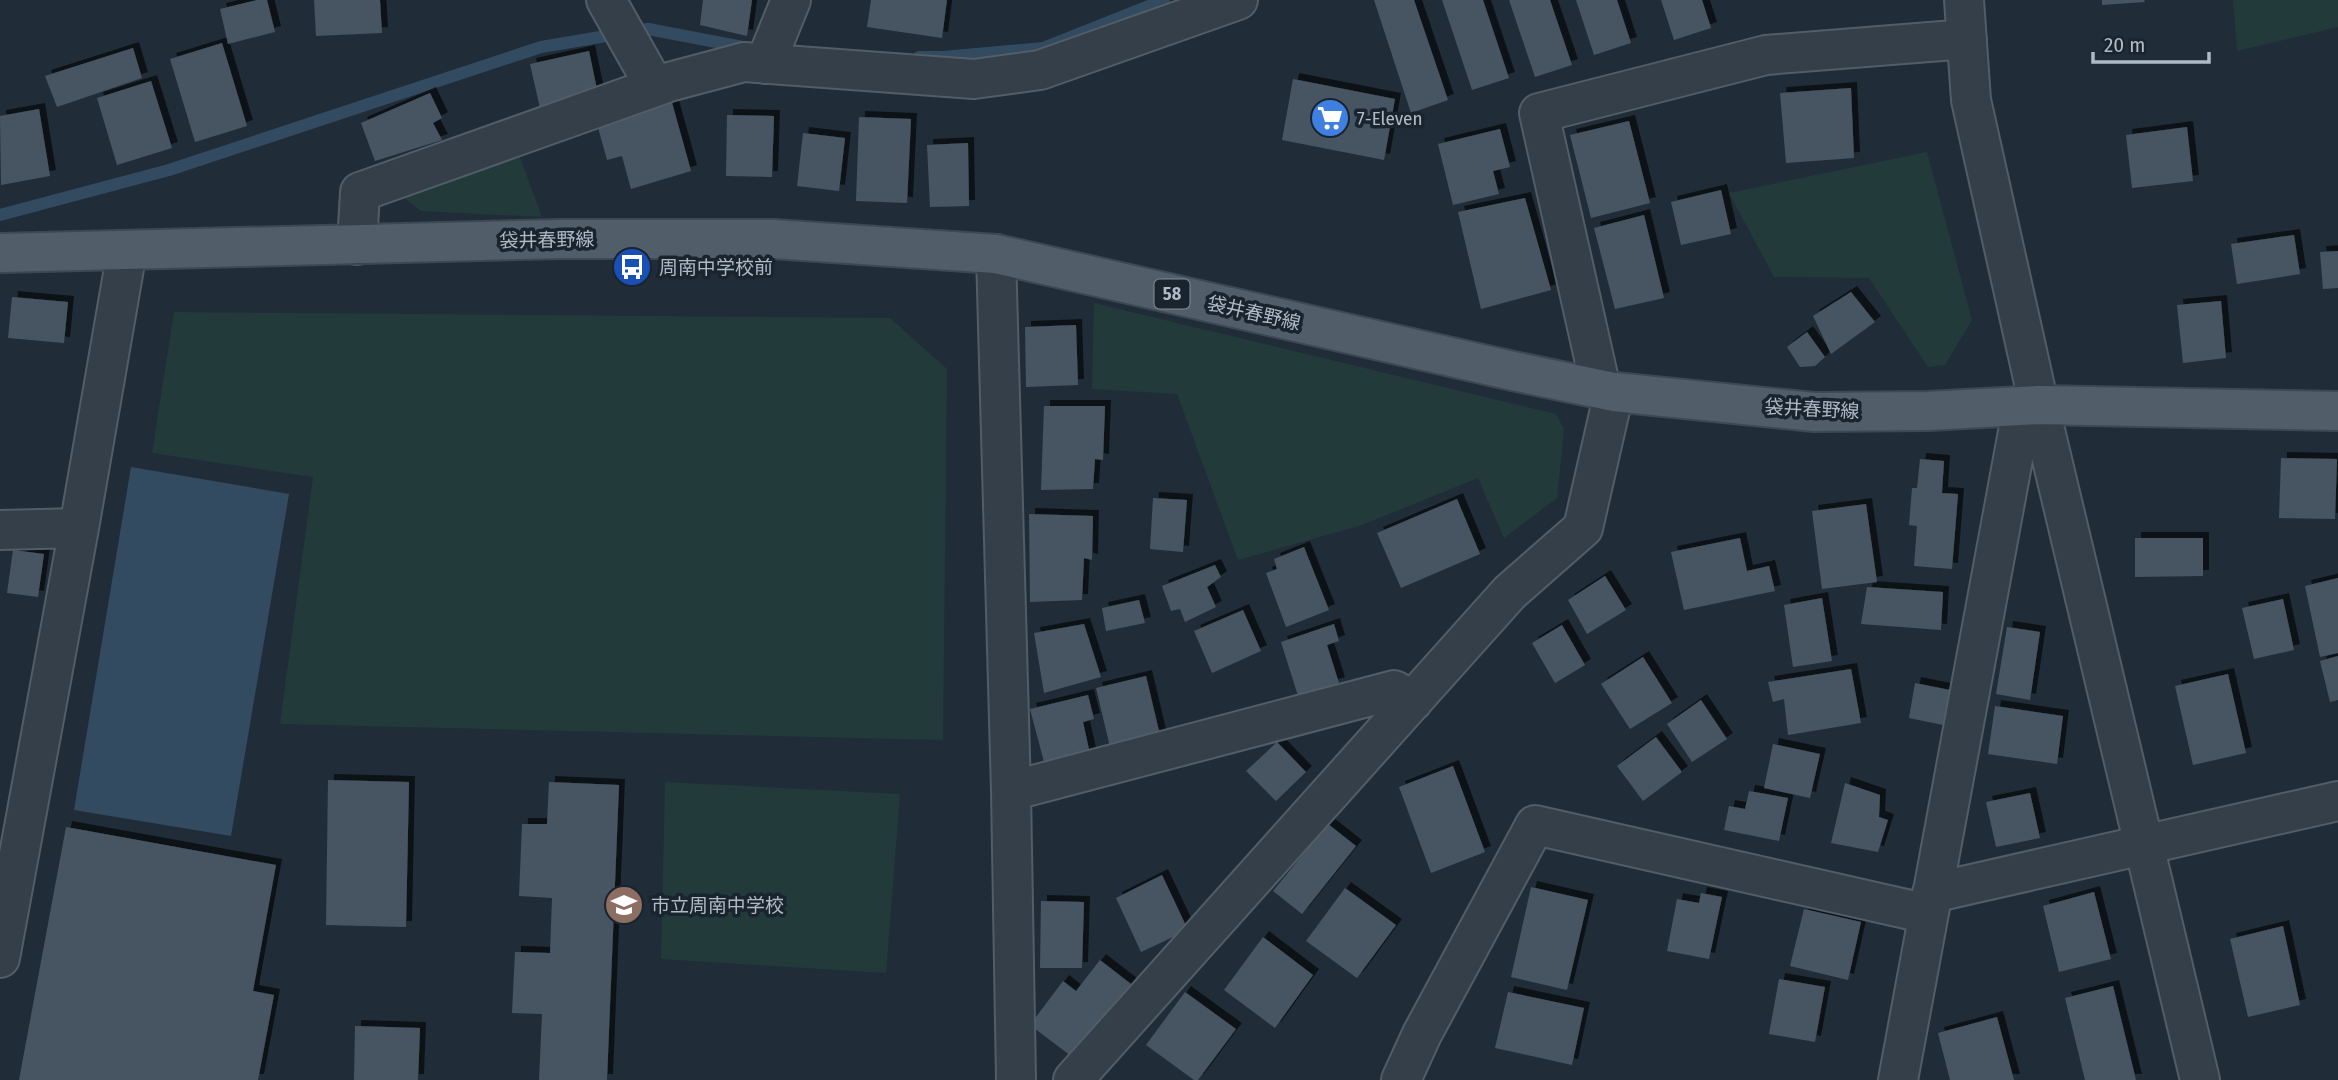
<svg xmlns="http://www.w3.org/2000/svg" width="2338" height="1080" font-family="'Fira Sans Condensed','Noto Sans JP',sans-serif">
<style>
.green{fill:#223a3a}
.water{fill:#334b61}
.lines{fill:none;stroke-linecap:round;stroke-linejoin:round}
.stream{stroke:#334b61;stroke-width:12}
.building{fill:#465563;filter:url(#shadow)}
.minor-casing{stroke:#515d67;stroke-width:42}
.major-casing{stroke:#3d4853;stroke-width:42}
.minor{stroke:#343f49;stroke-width:38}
.major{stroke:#515e69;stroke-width:38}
.labels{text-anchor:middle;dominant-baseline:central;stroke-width:7;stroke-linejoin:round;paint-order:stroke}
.shield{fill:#19242e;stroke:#818d98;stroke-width:2}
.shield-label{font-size:18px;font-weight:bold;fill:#aebac6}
.poi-label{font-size:19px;fill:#aebac6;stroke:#19242e;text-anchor:start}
.street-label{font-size:19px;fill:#aebac6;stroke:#19242e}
</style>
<defs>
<filter id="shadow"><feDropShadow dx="6" dy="-6" stdDeviation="0" flood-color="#0009"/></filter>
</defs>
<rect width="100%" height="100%" fill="#202d39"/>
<path class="green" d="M2233,0H2338V27L2237,51Z
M517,149L542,217L421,211L398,193Z
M1927,152L1972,320L1945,365L1928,367L1869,278L1774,277L1729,193Z
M1094,303L1556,414L1564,429L1557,498L1504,538L1478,478L1362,525L1238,560L1177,394L1092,389Z
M174,312L890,318L947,369L943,740L280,724L313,477L152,453Z
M665,782L900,794L886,973L661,959Z"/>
<path class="water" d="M131,467L289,494L231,836L74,810Z"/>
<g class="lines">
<path class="stream" d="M919,57H943L1043,48L1164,0
M0,215L169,170L541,47L648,29L748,48"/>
</g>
<path class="building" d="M257,0H267L275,32L228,44L220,9Z
M314,0H380L382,33L316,36Z
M703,0H752L747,36L700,25Z
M871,0H947L942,38L867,27Z
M1374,0H1414L1448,100L1411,113Z
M1442,0H1483L1509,78L1472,90Z
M1509,0H1550L1572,65L1535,77Z
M1576,0H1617L1631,43L1594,55Z
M1661,0H1702L1711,28L1674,40Z
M2102,0H2144L2145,2L2102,5Z
M222,43L247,126L195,142L170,59Z
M133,48L142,78L57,107L45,76Z
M589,51L598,94L540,108L530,64Z
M1293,79L1395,99L1384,160L1282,140Z
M151,81L172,148L117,165L97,98Z
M1851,88L1854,158L1786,163L1780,93Z
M430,93L442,118L433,123L442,140L375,161L361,123Z
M671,99L691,171L631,189L622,156L607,160L596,120Z
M39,109L50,176L1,185L0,116Z
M727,115L774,116L772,177L726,176Z
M859,117L911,119L907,203L856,201Z
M1629,121L1650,203L1591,218L1570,135Z
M2187,127L2193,181L2132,188L2126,135Z
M1500,129L1510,167L1493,171L1499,194L1453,205L1438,144Z
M803,133L845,138L839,191L797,186Z
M968,143L969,206L930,207L927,145Z
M1721,190L1731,234L1681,245L1671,202Z
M1525,198L1551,290L1481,309L1458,212Z
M1644,215L1664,298L1615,309L1594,228Z
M2294,235L2300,274L2237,284L2231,244Z
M2338,251V288L2323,289L2320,252Z
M1851,292L1875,322L1831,354L1813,316Z
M12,297L68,302L64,343L8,338Z
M2221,301L2226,358L2183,363L2177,305Z
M1076,325L1078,385L1026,387L1025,327Z
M1807,332L1825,357L1815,366L1800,367L1787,347Z
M1044,406H1105L1103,460L1095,459L1093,489L1041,490Z
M2281,458L2337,459L2335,519L2279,518Z
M1920,459L1944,461L1942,493L1958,494L1952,569L1914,566L1917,526L1909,525L1912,488H1917Z
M1153,498L1187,500L1183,552L1150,549Z
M1457,499L1480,554L1401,588L1377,533Z
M1866,504L1877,582L1822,589L1812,511Z
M1029,514L1093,516L1092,560L1084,558L1082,600L1030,602Z
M1740,538L1747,571L1769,566L1775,591L1684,610L1671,552Z
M2135,538H2203V576L2135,577Z
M1304,547L1329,610L1286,627L1266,573L1277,569L1274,559Z
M13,550L44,554L38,597L7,593Z
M1215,565L1221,577L1207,587L1216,607L1185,622L1180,609L1171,611L1162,586Z
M1605,576L1626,610L1587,634L1568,600Z
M2338,578V653L2320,657L2305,586Z
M1867,587L1943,592L1941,630L1861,624Z
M1822,598L1832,661L1793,667L1784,605Z
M2283,599L2294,650L2254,659L2242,608Z
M1139,600L1145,623L1106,631L1102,608Z
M1243,610L1261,651L1212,673L1194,631Z
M1084,624L1101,677L1044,693L1034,633Z
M1334,624L1339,641L1327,645L1339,683L1298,696L1281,642Z
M1562,625L1585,665L1555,683L1532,643Z
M2007,627L2040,632L2030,700L1996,694Z
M2338,656V700L2330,702L2320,661Z
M1643,657L1672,703L1630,729L1601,684Z
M1851,669L1861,723L1788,735L1784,699L1773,702L1768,682Z
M2228,674L2246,753L2193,765L2175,686Z
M1146,676L1160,735L1110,747L1096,688Z
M1915,683L1955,691L1948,726L1909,718Z
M1088,695L1094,719L1083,722L1090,754L1044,762L1030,709Z
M1701,700L1727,739L1692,762L1667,724Z
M1995,706L2063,716L2057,764L1988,754Z
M1656,737L1682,772L1643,801L1617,766Z
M1277,742L1306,772L1276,801L1246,771Z
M1773,744L1820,754L1810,798L1764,788Z
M1453,766L1485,852L1431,873L1399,787Z
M328,780L409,782L406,927L326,925Z
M549,782L619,785L607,1080H539L542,1014L512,1013L515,952L550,953L552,898L519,896L522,824H547Z
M1845,783L1880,795L1879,817L1888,820L1878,852L1831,843Z
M1749,791L1788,798L1779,841L1724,830L1729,806L1745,809Z
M2030,793L2040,838L1996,847L1986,802Z
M1328,824L1356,846L1302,914L1273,891Z
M66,827L276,865L253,991L274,995L258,1080H19Z
M1162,875L1188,930L1141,952L1116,898Z
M1531,887L1588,900L1567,990L1511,977Z
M1345,888L1396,925L1357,978L1306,941Z
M2094,892L2111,959L2059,972L2043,906Z
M1701,893L1722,897L1709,959L1667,951L1677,899L1699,903Z
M1041,901L1084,902L1082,968H1040Z
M1804,909L1861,922L1848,980L1790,966Z
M2283,926L2300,1005L2248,1017L2230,939Z
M1263,937L1313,975L1275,1028L1224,990Z
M1100,960L1131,984L1075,1059L1030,1025L1063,981L1076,991Z
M1779,979L1825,987L1815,1042L1769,1034Z
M2113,986L2136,1080H2085L2065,998Z
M1185,992L1236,1029L1198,1080H1194L1146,1045Z
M1508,992L1584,1008L1572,1065L1495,1048Z
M1997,1017L2014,1080H1950L1938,1033Z
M355,1026L420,1028L418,1080H354Z"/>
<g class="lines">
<defs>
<path id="minor" d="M606,0L655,87
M1964,0L1971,100L2039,405L2200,1080
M765,64L791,0
M357,245L360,192L669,82L744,62L974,79L1040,70L1238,0
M996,254L1011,791L1016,1080
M1601,389L1539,113L1766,55L1967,39
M0,530L79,528
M1011,791L1394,690L1413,701
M1932,893L2338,801
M0,958L79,528L127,251
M1073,1080L1510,592L1583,528L1614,392
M1401,1080L1422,1034L1535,825L1928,914
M1898,1080L2023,405"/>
<path id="major" d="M0,253L562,239H773L996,254L1513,371L1614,392L1814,412L1928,411L2039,405L2338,411"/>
</defs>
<use href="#minor" class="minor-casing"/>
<use href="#major" class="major-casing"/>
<use href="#minor" class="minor"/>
<use href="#major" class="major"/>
</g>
<defs>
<symbol id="supermarket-disc" viewBox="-11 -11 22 22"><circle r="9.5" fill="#3f7fe0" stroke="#19242e"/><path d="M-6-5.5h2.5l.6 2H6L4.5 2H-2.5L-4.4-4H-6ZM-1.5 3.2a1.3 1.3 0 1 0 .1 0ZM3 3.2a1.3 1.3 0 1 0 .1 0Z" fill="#fff"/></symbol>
<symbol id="bus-disc" viewBox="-11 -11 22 22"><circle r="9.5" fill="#1a4fb4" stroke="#19242e"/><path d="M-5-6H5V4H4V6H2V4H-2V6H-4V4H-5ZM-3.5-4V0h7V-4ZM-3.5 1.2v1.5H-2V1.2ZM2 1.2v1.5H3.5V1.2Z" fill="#fff"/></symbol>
<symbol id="school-disc" viewBox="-11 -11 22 22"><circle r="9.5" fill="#8d6e63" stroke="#19242e"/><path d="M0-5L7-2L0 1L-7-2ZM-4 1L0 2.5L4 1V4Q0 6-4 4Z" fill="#fff"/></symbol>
</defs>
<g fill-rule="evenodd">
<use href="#supermarket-disc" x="1308" y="96" width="44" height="44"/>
<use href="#bus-disc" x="610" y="245" width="44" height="44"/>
<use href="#school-disc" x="602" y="883" width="44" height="44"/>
</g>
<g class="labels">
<rect class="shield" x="1154.5" y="279.5" width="35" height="29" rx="5"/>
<g class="shield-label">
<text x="1172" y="294">58</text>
</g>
<g class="poi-label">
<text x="1357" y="118">7-Eleven</text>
<text x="659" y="267">周南中学校前</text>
<text x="651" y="905">市立周南中学校</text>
</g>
<g class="street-label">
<text transform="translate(547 240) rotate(-1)">袋井春野線</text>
<text transform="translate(1254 313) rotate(13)">袋井春野線</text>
<text transform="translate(1812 409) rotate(3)">袋井春野線</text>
</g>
</g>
<path d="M2093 52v10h116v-10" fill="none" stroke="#aebac6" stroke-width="3.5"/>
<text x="2104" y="52" font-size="21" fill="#aebac6" stroke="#19242e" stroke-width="5" paint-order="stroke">20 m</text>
</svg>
